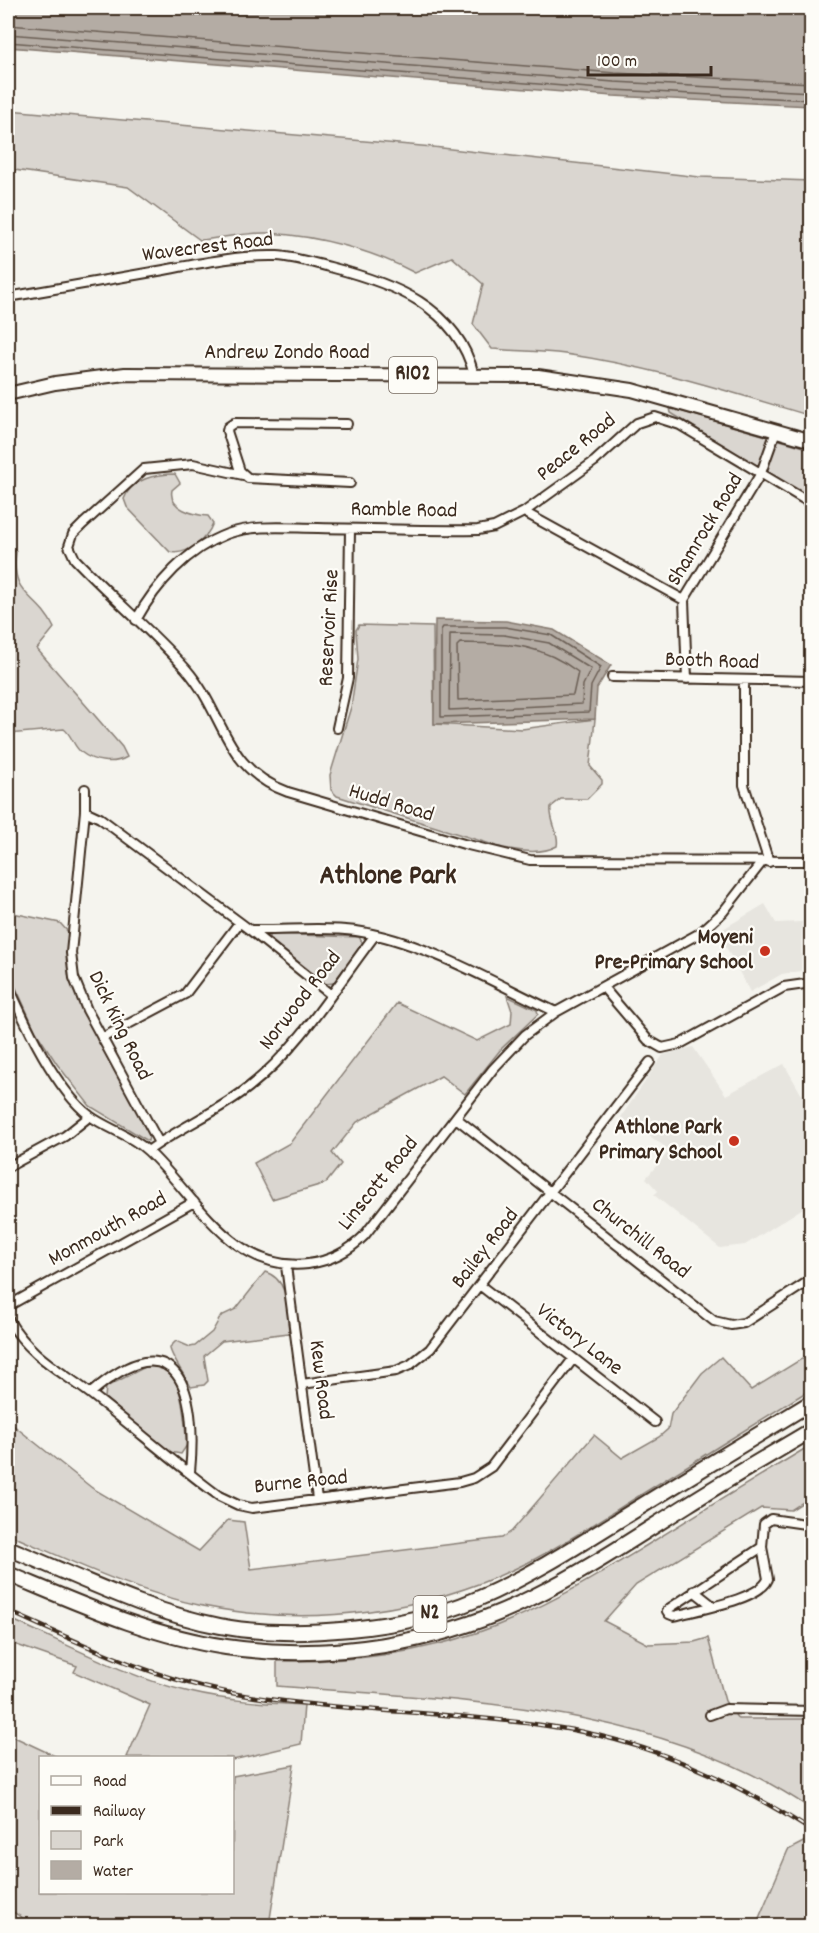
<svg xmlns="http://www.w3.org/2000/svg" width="819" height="1933" font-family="Dekko,sans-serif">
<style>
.built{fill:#e7e5df}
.green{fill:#dad6d0;stroke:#8a8077;stroke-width:1.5}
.water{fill:#b4aca4;stroke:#84786e;stroke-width:1.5}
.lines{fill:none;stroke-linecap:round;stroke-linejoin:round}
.shore{stroke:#6b5e54;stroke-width:1.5}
.minor-casing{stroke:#3b2a1e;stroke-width:12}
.primary-casing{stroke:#3b2a1e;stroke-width:16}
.motorway-casing{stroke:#3b2a1e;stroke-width:18}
.minor{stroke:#fdfcf7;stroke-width:8}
.primary{stroke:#fdfcf7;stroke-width:12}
.motorway{stroke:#fdfcf7;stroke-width:14}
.rail-casing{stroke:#3b2a1e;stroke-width:4.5}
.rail{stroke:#fdfcf7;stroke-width:2;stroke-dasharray:7;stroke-linecap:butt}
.poi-dot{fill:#c8321e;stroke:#fdfcf7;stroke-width:2}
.labels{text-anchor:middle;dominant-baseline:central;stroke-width:4.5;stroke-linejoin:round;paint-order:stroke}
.shield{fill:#fdfcf7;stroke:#75695f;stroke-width:1.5}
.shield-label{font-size:21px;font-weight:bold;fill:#3b2a1e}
.street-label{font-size:22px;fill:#3b2a1e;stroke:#fdfcf7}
.poi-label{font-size:22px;font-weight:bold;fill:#3b2a1e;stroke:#fdfcf7;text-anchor:end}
.district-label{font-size:28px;font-weight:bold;fill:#3b2a1e;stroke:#fdfcf7}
</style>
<rect width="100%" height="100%" fill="#f5f4ee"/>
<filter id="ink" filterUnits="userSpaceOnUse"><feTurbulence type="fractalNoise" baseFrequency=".0167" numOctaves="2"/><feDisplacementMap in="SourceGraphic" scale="12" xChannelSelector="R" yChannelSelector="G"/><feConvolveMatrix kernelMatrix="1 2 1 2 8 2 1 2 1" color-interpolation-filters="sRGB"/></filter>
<g filter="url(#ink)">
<path class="built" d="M765,904L776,923L802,922L801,971L782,974L750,992L718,932Z
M693,1047L726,1095L784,1064L807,1104L811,1132V1203L745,1245L720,1248L654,1195L658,1191L646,1178L670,1150L621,1117L663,1055Z"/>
<path class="green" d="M8,110L433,147L700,177L811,181V416C730,392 650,366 565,354C541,351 516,351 492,349L473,324L483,284L452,257L415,273C372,250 318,236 269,233C247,232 222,238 200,240L128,187L8,169Z
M670,408L811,449V499L671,413Z
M175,474L180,483L172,490C168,509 195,515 208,516L213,523C207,539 187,556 170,552L127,507L124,499C131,479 156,474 175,474Z
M8,547L16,552C10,598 37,592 54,628L37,649L122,747L127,757C114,765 93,762 81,752C73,746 72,735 64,729L8,734Z
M359,625L433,627L434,724L522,729L595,719L590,766L602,780V784L587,799H561L551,807C549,821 560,833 557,846C540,855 521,851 503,848L337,796L331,790L330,775L351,707L358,659L356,630Z
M8,912L60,923L69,933L68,956L72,986L149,1135L148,1141L90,1106L57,1064L36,1032L8,970Z
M267,934L359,937L363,944L333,983L325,984L278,949Z
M507,996L537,1010L538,1014L501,1049L465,1094L441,1076L357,1122L332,1153L341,1164L326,1183L272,1199L254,1163L290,1143L397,1003L477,1041L511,1024L512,1011Z
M265,1272C290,1279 287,1311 289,1333L222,1341L204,1356L208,1381L204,1385L191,1387C186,1377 169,1354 170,1347L176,1341L190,1347L195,1346L212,1332L221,1316L236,1309Z
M811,1353V1389C755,1424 698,1459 642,1494C605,1517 568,1542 529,1562C429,1612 313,1628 203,1606C135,1592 71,1561 8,1534V1421L92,1488L199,1551L228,1520L244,1522L251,1569L502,1538L512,1531L594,1435L622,1458L659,1437L668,1429L671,1414L702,1373L721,1357L751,1390Z
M145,1367C186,1360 183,1418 187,1445L181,1454L170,1452L105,1398L106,1387Z
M811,1445V1497L791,1510L761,1508L636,1585L604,1621L648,1644L694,1642L708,1638L725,1701L738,1719H811V1809C655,1702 459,1701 277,1686V1661C346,1662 414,1655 479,1632C541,1611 596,1576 652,1542C705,1509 758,1477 811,1445Z
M8,1618C67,1644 126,1677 190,1692C227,1701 265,1703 304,1705L301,1744L233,1760L232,1758L127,1757L150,1705L74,1672L77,1666L8,1642Z
M8,1734L57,1757L40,1758V1892H232L233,1776L294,1765L269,1925H34L8,1909Z
M811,1838V1925H756L788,1850Z"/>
<path class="water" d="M8,8H811V106L613,96L8,47Z
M435,620L506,621L554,630L611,665L597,688L595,719L434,724Z"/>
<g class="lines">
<path class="shore" d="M8,25L615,73L812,83
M8,34L614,82L812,92
M8,42L614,90L812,100
M443,627H505L551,635L601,667L591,686L589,712L441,717V630Z
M450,634L504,635L549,643L591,669L583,685L582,704L449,710Z
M460,643C508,644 538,642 578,672L573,695L458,700L457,646Z"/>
<defs>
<path id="minor" d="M8,297C60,288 112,279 164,270C201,263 239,255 277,256C295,257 313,263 330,267C392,283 457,306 474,375
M347,424L234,423L228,427L227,431L240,471L248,478L350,483
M243,475L193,464L144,469L83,524L73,534L69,546L75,559C111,597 151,630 186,669C226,715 223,769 288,792L464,844L530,860L812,861
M524,512L595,461L637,423L655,417L680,425L812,504
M136,620C156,584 187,549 227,534C255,524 289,528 318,528C371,529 425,531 478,530L494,527L524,512L684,600
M612,677L812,681
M687,679L684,600L761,473L776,431
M744,682V785L769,862
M337,728L348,678L350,529
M85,789V811L71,953L74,978L87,1010L159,1143
M85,811L100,818L250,930L330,994
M250,930C285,931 322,926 356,931C424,941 494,983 556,1012
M8,985C26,1025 55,1089 90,1116C108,1129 131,1135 148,1151C196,1196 232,1273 308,1264C330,1261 348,1252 364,1236L493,1069L525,1035L556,1012L700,933L723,912L762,862
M603,987L648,1040L662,1048L680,1044L784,987L812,983
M102,1038L185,994L239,923
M456,1118L714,1321L731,1325L744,1323L812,1279
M148,1151C180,1127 218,1112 249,1087C301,1046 335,987 375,935
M8,1167L65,1136L90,1116
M286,1266L317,1499
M481,1286L655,1422
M8,1306L194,1202
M8,1319C31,1358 62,1371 96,1398C137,1430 177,1465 219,1496L238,1505L252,1508L460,1482L474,1478L491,1467L573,1359
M302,1384L396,1371L410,1365L430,1349L650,1062
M91,1393C178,1317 198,1392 190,1472
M762,1547L670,1608L667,1611L669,1614L674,1616C695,1610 760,1600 768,1579L762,1547L764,1524L771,1519L812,1525
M694,1591L713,1606
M710,1715L726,1709L812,1711"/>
<path id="primary" d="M8,394L55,383L125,374L538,376L632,390L812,441"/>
<path id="motorway" d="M8,1548C77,1576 147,1612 220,1626C292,1640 408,1629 475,1600C527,1578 574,1548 622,1518C685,1479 748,1441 812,1402
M8,1574C78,1603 150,1636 226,1647C327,1662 440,1644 531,1598C586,1571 636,1537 687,1505C728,1479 770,1455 812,1430"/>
</defs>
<use href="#minor" class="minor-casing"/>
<use href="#primary" class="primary-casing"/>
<use href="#motorway" class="motorway-casing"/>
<use href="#minor" class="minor"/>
<use href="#primary" class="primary"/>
<use href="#motorway" class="motorway"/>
<defs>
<path id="rail" d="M8,1611C82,1644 156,1680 237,1694C340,1712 445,1711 548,1726C644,1739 732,1779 812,1831"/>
</defs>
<use href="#rail" class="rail-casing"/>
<use href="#rail" class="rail"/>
</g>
</g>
<g class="poi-dot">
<circle cx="765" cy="951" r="6"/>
<circle cx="734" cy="1141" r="6"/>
</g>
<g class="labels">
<g class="shield">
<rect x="389" y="357" width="48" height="36" rx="4.5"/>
<rect x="413.5" y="1596" width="33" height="36" rx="4.5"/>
</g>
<g class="shield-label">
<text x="413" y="375">R102</text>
<text x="430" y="1614">N2</text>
</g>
<g class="street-label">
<text transform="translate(208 248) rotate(-7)">Wavecrest Road</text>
<text x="287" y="353">Andrew Zondo Road</text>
<text transform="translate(577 448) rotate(-39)">Peace Road</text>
<text transform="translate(404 511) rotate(1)">Ramble Road</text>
<text transform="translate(706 530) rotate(-59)">Shamrock Road</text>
<text transform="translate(330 628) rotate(-87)">Reservoir Rise</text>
<text transform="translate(712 662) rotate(2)">Booth Road</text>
<text transform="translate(391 804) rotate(17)">Hudd Road</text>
<text transform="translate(301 1001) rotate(-52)">Norwood Road</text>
<text transform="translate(119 1026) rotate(64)">Dick King Road</text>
<text transform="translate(379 1184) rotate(-51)">Linscott Road</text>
<text transform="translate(108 1230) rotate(-29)">Monmouth Road</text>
<text transform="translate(640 1239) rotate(38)">Churchill Road</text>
<text transform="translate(486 1249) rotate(-52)">Bailey Road</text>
<text transform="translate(579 1340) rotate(38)">Victory Lane</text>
<text transform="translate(320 1380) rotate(83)">Kew Road</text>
<text transform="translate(301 1483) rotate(-6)">Burne Road</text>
</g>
<g class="poi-label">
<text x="753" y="938">Moyeni<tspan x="753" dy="25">Pre-Primary School</tspan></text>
<text x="722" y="1128">Athlone Park<tspan x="722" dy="25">Primary School</tspan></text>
</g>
<g class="district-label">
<text x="388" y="878">Athlone Park</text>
</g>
</g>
<rect width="819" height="1933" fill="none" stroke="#fdfcf7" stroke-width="30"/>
<rect x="15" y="15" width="789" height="1903" fill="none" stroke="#3b2a1e" stroke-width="2" filter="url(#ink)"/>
<rect x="39" y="1756" width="195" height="138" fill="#fdfcf7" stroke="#afa8a0" stroke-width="1.5"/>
<rect x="51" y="1776" width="30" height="9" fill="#fdfcf7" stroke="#afa8a0" stroke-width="1.5"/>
<text x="93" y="1786" font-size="18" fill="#3b2a1e">Road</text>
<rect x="51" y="1806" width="30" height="9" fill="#3b2a1e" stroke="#afa8a0" stroke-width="1.5"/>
<text x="93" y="1816" font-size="18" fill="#3b2a1e">Railway</text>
<rect x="51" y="1831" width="30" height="18" fill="#dad6d0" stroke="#afa8a0" stroke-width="1.5"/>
<text x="93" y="1846" font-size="18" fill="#3b2a1e">Park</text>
<rect x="51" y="1861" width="30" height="18" fill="#b4aca4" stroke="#afa8a0" stroke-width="1.5"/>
<text x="93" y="1876" font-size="18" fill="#3b2a1e">Water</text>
<path d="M588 66v9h123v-9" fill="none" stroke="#3b2a1e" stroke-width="3"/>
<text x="597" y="66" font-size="18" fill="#3b2a1e" stroke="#fdfcf7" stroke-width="4.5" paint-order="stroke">100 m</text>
</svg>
